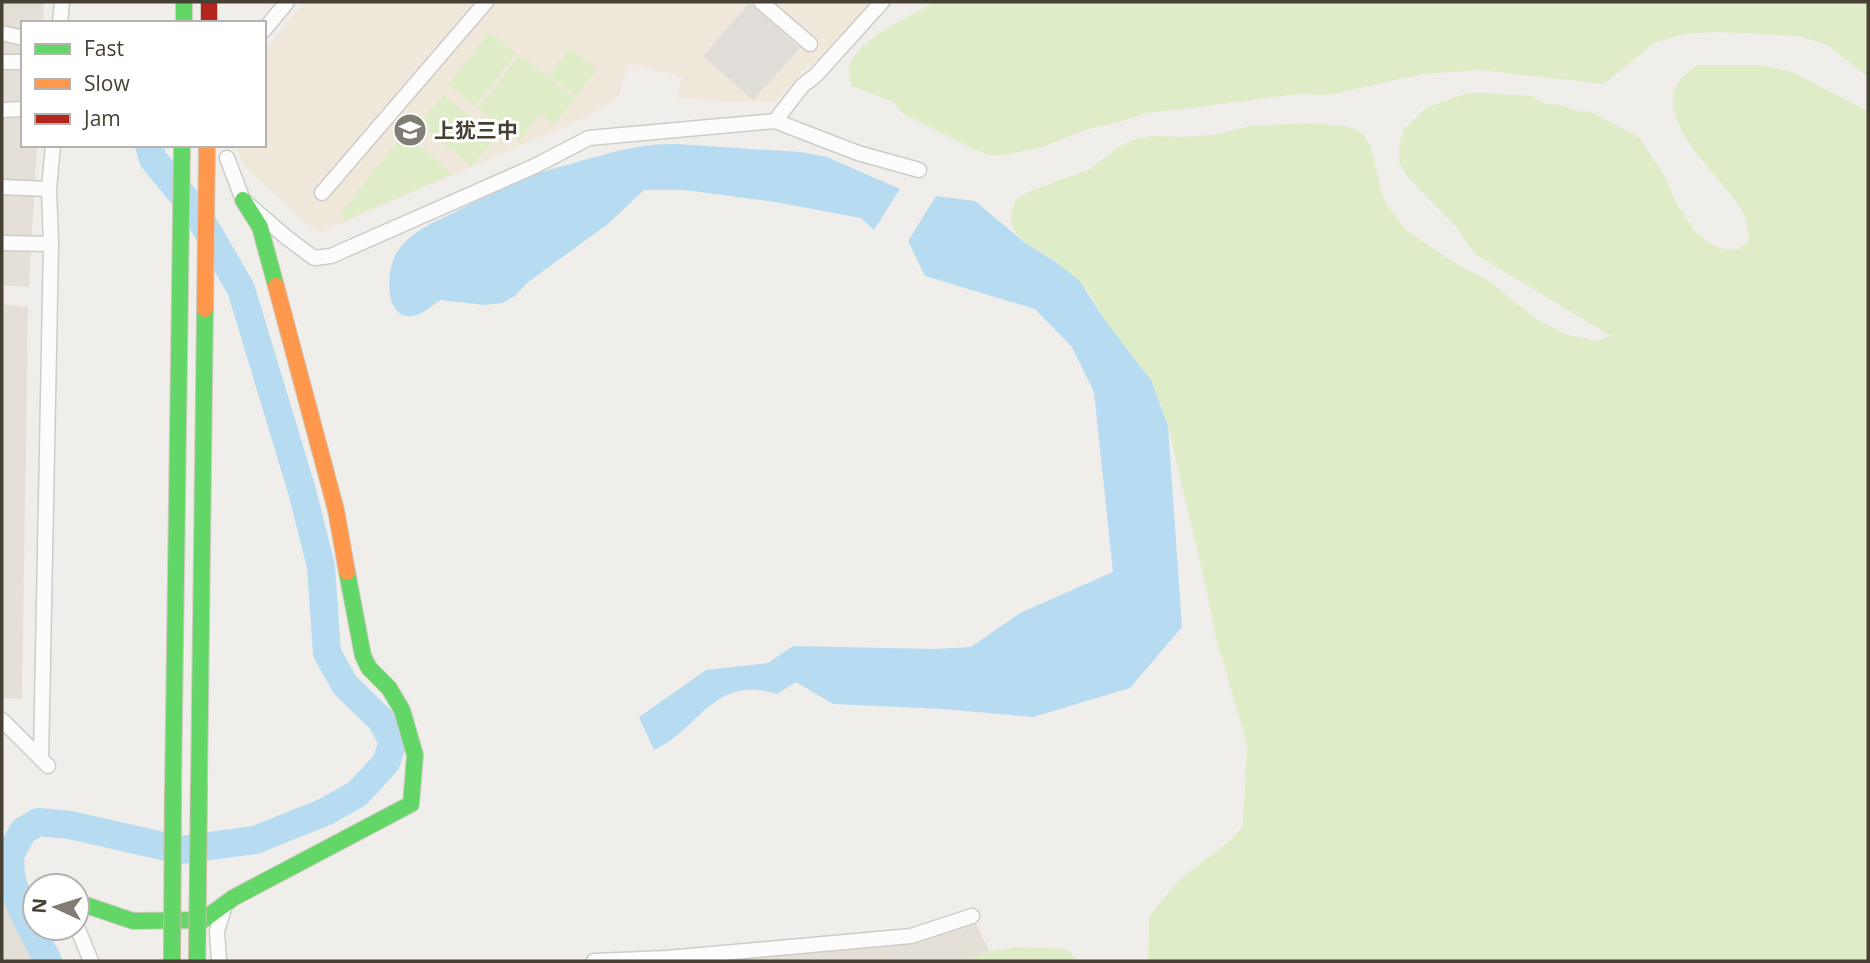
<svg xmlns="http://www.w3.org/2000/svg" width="1870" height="963" font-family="'Open Sans','Noto Sans SC',sans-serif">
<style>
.residential{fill:#e5e0d7}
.education{fill:#efe8db}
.green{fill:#dfecc8}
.parking{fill:#e0ddd9}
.water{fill:#b7dcf2}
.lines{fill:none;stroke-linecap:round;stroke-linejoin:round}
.river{stroke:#b7dcf2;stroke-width:28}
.street-casing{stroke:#ceccc7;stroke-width:17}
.fast-casing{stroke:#d0cbc0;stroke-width:18}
.slow-casing{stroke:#d0cbc0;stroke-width:18}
.jam-casing{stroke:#d0cbc0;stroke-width:18}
.street{stroke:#fdfcfc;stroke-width:14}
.fast{stroke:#63d668;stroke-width:16}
.slow{stroke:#ff974d;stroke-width:16}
.jam{stroke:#b3261e;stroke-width:16}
.fast-bridge-casing{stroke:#cabba3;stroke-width:18;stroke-linecap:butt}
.fast-bridge{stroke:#63d668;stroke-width:16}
.labels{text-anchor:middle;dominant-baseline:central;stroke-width:6;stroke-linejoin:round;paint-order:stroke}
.poi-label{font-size:21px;font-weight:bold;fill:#474035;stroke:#fff;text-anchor:start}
</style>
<rect width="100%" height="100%" fill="#f0eeea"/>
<path class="residential" d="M2,2H44L43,23H23V145H37L29,287L2,285Z
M2,304L28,307L22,699L2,698Z
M2,847L37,961H2Z
M972,916L989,951L966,961H594L911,936Z"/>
<path class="education" d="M304,2H874L819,63L808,65L776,101H722L677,98L682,77L628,63L619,96L591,115L322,232L311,228L245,167L236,148V145H264V50Z"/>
<path class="green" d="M934,2H1868V77L1829,46L1800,36L1716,32L1683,34L1654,43L1604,84L1480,70L1423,74L1328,95L1296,94L1192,108L1145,113L1130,119L1085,130L1039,148L1005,155H990L976,150L904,114L893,102L851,86C850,81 848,74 849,69C855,38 910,18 934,2Z
M489,32L516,53L475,106L448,85Z
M570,48L597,69L576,96L549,75Z
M520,55L575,98L554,125L540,114L519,141L478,108Z
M1697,65H1761L1792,72L1868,111V961H1148L1149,917L1177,882L1232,839L1243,826L1247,744L1216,638L1206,587L1168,426L1151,380L1104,319L1088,291L1054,260L1025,243L1015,232L1010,217L1016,200L1028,192L1088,170L1122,145L1138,138L1153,136L1185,137L1219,134L1250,126L1311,123L1350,127L1363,134L1371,147L1381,191L1387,205L1406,230L1458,265L1488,280L1536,319L1564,334L1597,341L1611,336L1475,254L1457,228L1407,176L1399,162V144L1404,129L1426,108L1468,93H1484L1532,96L1545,104L1561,105L1576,111L1591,112L1639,137L1665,177L1677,204L1695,231L1706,241L1720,248L1736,250L1749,241C1748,230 1747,220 1741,209C1723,178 1661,129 1675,89C1679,78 1689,72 1697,65Z
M444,95L495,138L471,166L420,123Z
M405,132L452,174L345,220L340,214Z
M1019,947L1066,949L1078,961H966L989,951Z"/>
<path class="parking" d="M749,3L800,48L753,100L703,56Z"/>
<path class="water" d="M676,144L801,152L827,157L900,189L874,230L861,218L775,202L684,190H644L608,224L528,282L515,296L502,303L484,305L441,300C431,305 425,314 413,316C383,320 386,269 397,252C413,228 439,221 463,208C473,203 481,196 490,191C518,177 547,171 577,162C610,153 641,143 676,144Z
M936,196L975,201L1025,243L1053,260L1079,280L1104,319L1151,380L1168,426L1182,627L1130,688L1033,717L943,709L833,704L796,682L777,694C713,674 701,728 654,750L639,717L706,670L768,663L793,646L934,649L971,647L1020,613L1113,572L1094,392L1072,347L1035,309L925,276L908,241Z"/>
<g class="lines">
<path class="river" d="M48,961L21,908L11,877L10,855L23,831L38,822L70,825L180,850L255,840L325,812L357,794L386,763L393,742L381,720L345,685L327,653L321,566L302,491L241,289L197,213L153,159L149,145"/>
<defs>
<path id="street" d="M761,2L810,44
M60,23L62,2
M264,30L287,2
M2,33L23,38
M2,62H23
M2,110L23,109
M775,121L858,153L919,170
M227,158L243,200L286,237L314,258L331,256L535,166L589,138L775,121L802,86L816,75L882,2
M2,187L49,189
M322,193L486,2
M2,243L51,244
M2,720L48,766
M41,759L51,244L49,189L53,145
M77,927L91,961
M219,961L217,931L225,905
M594,961L667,958L911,936L972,916"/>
<path id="fast" d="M184,2V23
M243,200L260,227L276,286
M199,784L205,309
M173,788L182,145
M77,902L133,921L203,920L233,898L411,804L415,755L402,710L389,688L369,668L363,656L347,572"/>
<path id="slow" d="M276,286L336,510L347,572
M205,309L207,145"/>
<path id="jam" d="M209,2V23"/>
</defs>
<use href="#street" class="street-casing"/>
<use href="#fast" class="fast-casing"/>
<use href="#slow" class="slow-casing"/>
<use href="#jam" class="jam-casing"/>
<use href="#street" class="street"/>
<use href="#fast" class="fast"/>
<use href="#slow" class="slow"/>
<use href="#jam" class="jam"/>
<defs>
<path id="fast-bridge" d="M172,961L173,788
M197,961L199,784"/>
</defs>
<use href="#fast-bridge" class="fast-bridge-casing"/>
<use href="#fast-bridge" class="fast-bridge"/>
</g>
<defs>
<symbol id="school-disc" viewBox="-11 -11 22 22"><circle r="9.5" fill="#827d74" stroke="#fff"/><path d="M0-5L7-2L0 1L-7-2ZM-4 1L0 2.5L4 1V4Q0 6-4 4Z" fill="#fff"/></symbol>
</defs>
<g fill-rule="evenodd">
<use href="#school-disc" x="391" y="111" width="38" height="38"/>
</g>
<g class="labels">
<g class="poi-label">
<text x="434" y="130">上犹三中</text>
</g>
</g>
<rect width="1870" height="963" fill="none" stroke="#474035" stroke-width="7"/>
<rect x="21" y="21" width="245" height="126" fill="#ffffff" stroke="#b5b3ae" stroke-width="2"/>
<rect x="35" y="44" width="35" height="10" fill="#63d668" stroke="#b5b3ae" stroke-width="2"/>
<text x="84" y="56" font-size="21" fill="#474035">Fast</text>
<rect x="35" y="79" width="35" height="10" fill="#ff974d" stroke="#b5b3ae" stroke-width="2"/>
<text x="84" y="91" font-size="21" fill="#474035">Slow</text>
<rect x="35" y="114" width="35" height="10" fill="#b3261e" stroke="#b5b3ae" stroke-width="2"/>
<text x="84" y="126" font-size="21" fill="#474035">Jam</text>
<g transform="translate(56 907) rotate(274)"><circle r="33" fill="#ffffff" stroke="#b5b3ae" stroke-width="2"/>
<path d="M0-5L12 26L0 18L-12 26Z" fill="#827d74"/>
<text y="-10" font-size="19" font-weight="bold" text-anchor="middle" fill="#474035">N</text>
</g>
</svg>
